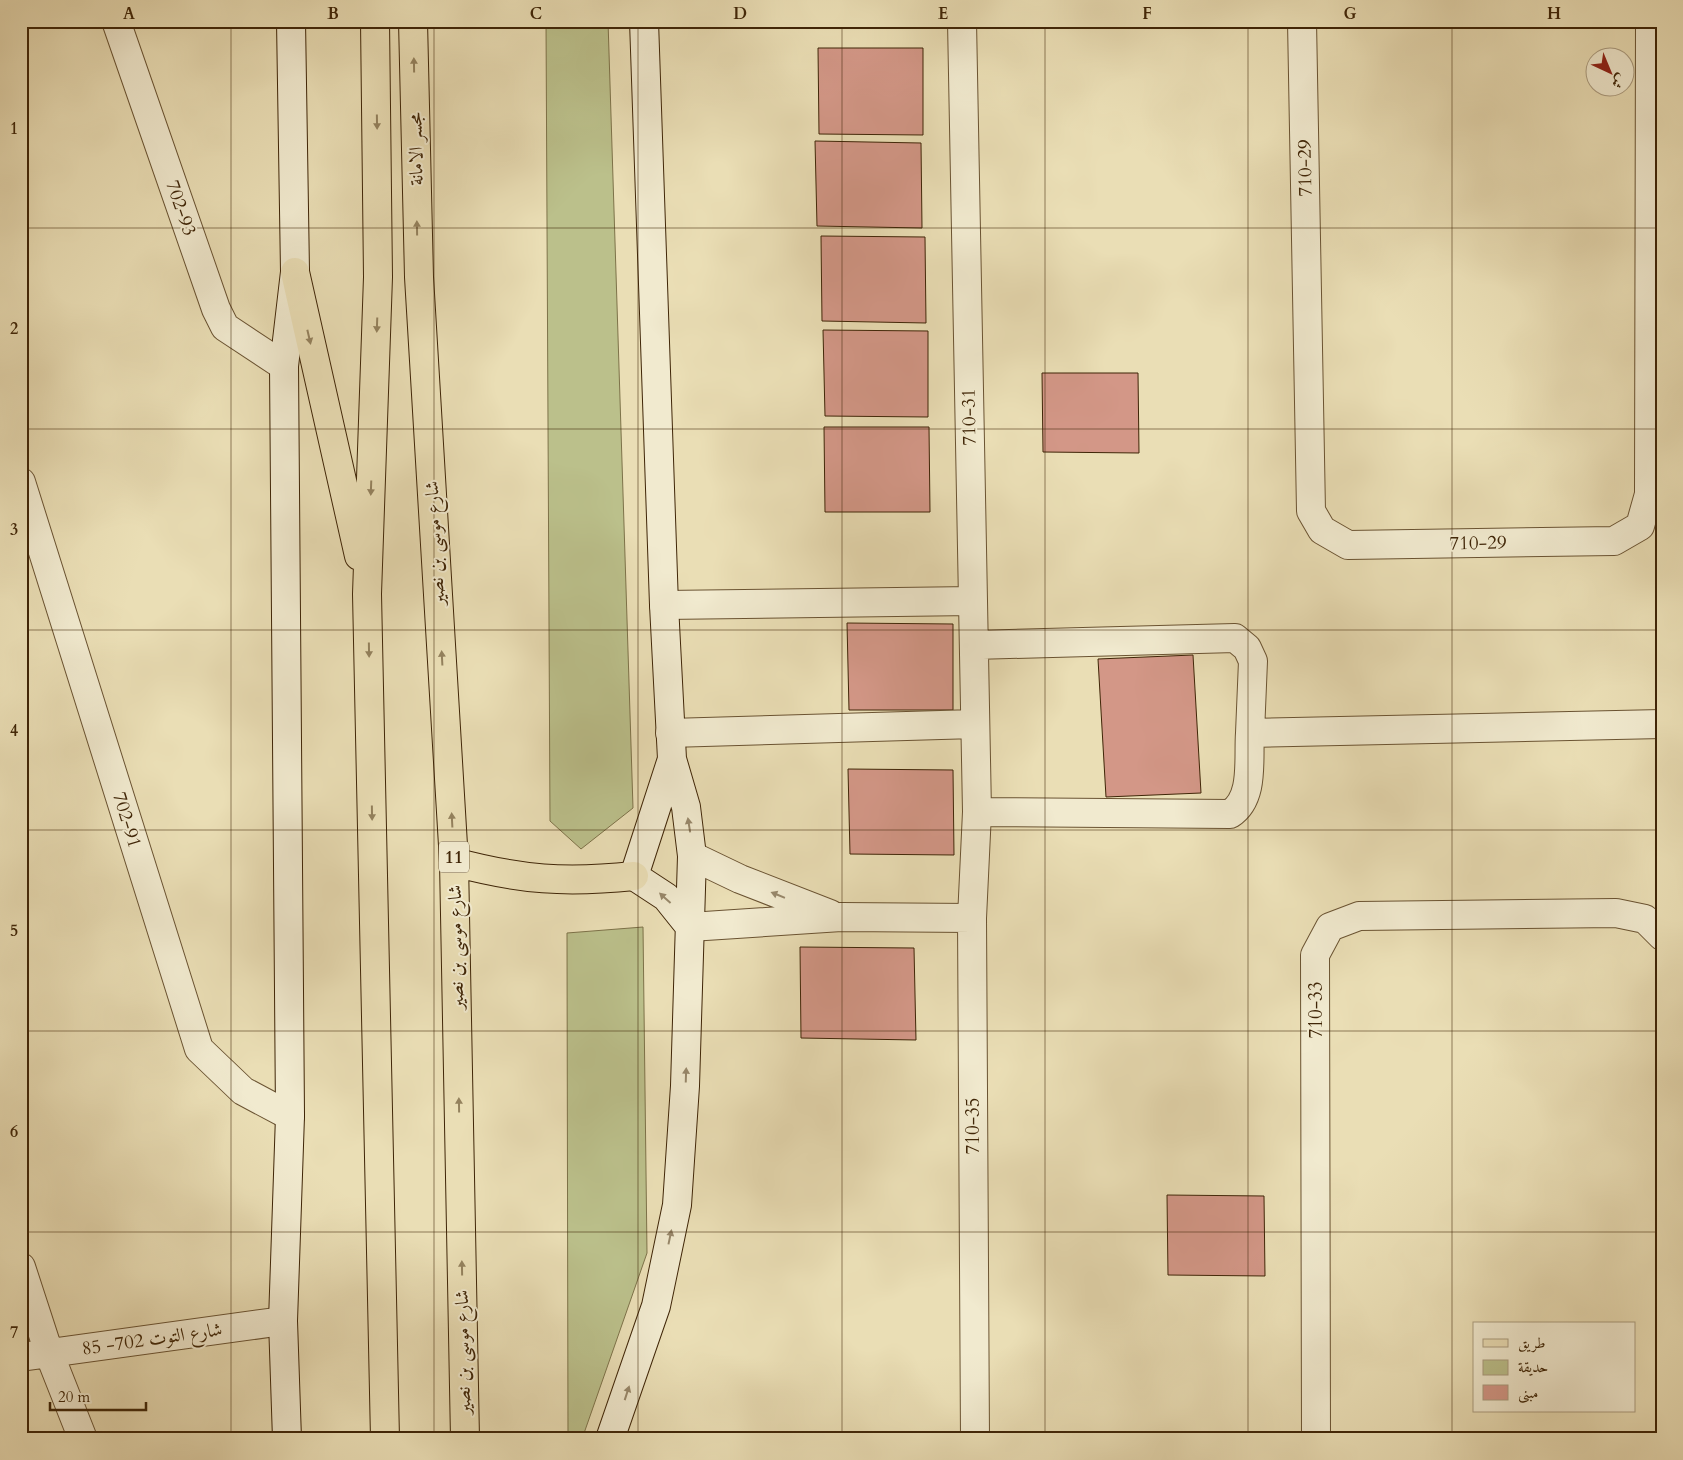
<svg xmlns="http://www.w3.org/2000/svg" width="1683" height="1460" font-family="Cardo,Amiri,serif">
<style>
.green{fill:#bbc08b;stroke:#7d7249}
.building{fill:#d39787;stroke:#3f2507}
.lines{fill:none;stroke-linecap:round;stroke-linejoin:round}
.street-casing{stroke:#6a5332;stroke-width:30}
.secondary-casing{stroke:#3f2507;stroke-width:30}
.primary-casing{stroke:#3f2507;stroke-width:30}
.street{stroke:#f1eacf;stroke-width:28}
.secondary{stroke:#f1eacf;stroke-width:28}
.primary{stroke:#eadeb5;stroke-width:28}
.oneway{fill:#94825e}
.oneway2{fill:#98886b}
.grid{fill:none;stroke:#3f2507;stroke-width:1;stroke-opacity:0.55}
.labels{text-anchor:middle;dominant-baseline:central;stroke-width:4;stroke-linejoin:round;paint-order:stroke}
.shield{fill:#f1eacf;stroke:#746043;stroke-width:1}
.shield-label{font-size:18px;font-weight:bold;fill:#3f2507}
.street-label{font-size:19px;fill:#3f2507;stroke:#f1eacf}
.neatline{fill:none;stroke:#3f2507;stroke-width:2}
.grid-label{font-size:16px;text-anchor:middle;font-weight:bold;fill:#3f2507}
</style>
<rect width="100%" height="100%" fill="#eadeb5"/>
<filter id="stains"><feTurbulence type="fractalNoise" baseFrequency=".004" numOctaves="4"/><feColorMatrix values="0 0 0 0 .2 0 0 0 0 .09 0 0 0 0 .02 0 0 0 .5 -.17"/></filter>
<radialGradient id="worn" r=".72"><stop offset=".6" stop-color="#630" stop-opacity="0"/><stop offset="1" stop-color="#630" stop-opacity=".3"/></radialGradient>
<path class="green" d="M546,21H608L633,808L581,849L550,821Z
M643,927L647,1253L582,1439H568L567,933Z"/>
<path class="building" d="M818,48H923V135L819,134Z
M815,141L921,143L922,228L817,226Z
M821,236L925,237L926,323L822,321Z
M823,330L928,331V417L825,416Z
M1042,373H1138L1139,453L1043,452Z
M824,427H929L930,512H825Z
M847,623L953,624V710H849Z
M1193,655L1201,793L1106,797L1098,659Z
M848,769L953,770L954,855L850,854Z
M800,947L914,948L916,1040L801,1038Z
M1167,1195L1264,1196L1265,1276L1168,1275Z"/>
<g class="lines">
<defs>
<path id="street" d="M116,21L216,309L225,327L284,366
M962,21L977,812L972,918L975,1439
M1302,21L1311,511L1322,530L1348,545L1614,541L1640,526L1649,494L1650,21
M21,482L199,1049L243,1091L290,1116
M664,605L973,601
M974,645L1235,638L1247,648L1253,661L1250,733
M670,733L975,724
M977,812L1230,814C1255,798 1248,759 1250,733L1662,724
M692,856L740,879L830,914
M690,927L841,917L972,918
M21,1267L49,1353L83,1439
M21,1357L283,1321
M1316,1439L1315,955L1330,927L1359,916L1616,913L1645,919L1662,936"/>
<path id="secondary" d="M672,759L634,876L666,897L690,927
M287,1439L283,1321L290,1116L284,366L295,272L291,21
M610,1439L656,1306L677,1205L685,1086L692,856L686,807L672,759L664,605L644,21"/>
<path id="primary" d="M375,21L378,277L367,594L385,1439
M413,21L419,277L454,862L465,1439
M295,272L359,556
M454,862C521,880 565,883 634,876"/>
</defs>
<use href="#street" class="street-casing"/>
<use href="#secondary" class="secondary-casing"/>
<use href="#primary" class="primary-casing"/>
<use href="#street" class="street"/>
<use href="#secondary" class="secondary"/>
<use href="#primary" class="primary"/>
</g>
<defs><path id="oneway-solid" d="M-6-.8H1V-3.2L6.5 0L1 3.2V.8H-6Z" transform="scale(1.25)"/></defs>
<g class="oneway">
<use href="#oneway-solid" transform="translate(414 65) rotate(-91)"/>
<use href="#oneway-solid" transform="translate(377 122) rotate(89)"/>
<use href="#oneway-solid" transform="translate(417 228) rotate(-91)"/>
<use href="#oneway-solid" transform="translate(377 325) rotate(92)"/>
<use href="#oneway-solid" transform="translate(309 337) rotate(77)"/>
<use href="#oneway-solid" transform="translate(371 488) rotate(92)"/>
<use href="#oneway-solid" transform="translate(369 650) rotate(89)"/>
<use href="#oneway-solid" transform="translate(442 658) rotate(-93)"/>
<use href="#oneway-solid" transform="translate(372 813) rotate(89)"/>
<use href="#oneway-solid" transform="translate(452 820) rotate(-93)"/>
<use href="#oneway-solid" transform="translate(459 1105) rotate(-91)"/>
<use href="#oneway-solid" transform="translate(462 1268) rotate(-91)"/>
</g>
<g class="oneway2">
<use href="#oneway-solid" transform="translate(689 825) rotate(-99)"/>
<use href="#oneway-solid" transform="translate(778 895) rotate(-158)"/>
<use href="#oneway-solid" transform="translate(665 898) rotate(-138)"/>
<use href="#oneway-solid" transform="translate(686 1075) rotate(-88)"/>
<use href="#oneway-solid" transform="translate(670 1237) rotate(-78)"/>
<use href="#oneway-solid" transform="translate(627 1393) rotate(-72)"/>
</g>
<path class="grid" d="M231,21V1439M434,21V1439M638,21V1439M842,21V1439M1045,21V1439M1248,21V1439M1452,21V1439M21,228H1662M21,429H1662M21,630H1662M21,830H1662M21,1031H1662M21,1232H1662"/>
<g class="labels">
<rect class="shield" x="439" y="841.5" width="30" height="31" rx="4"/>
<g class="shield-label">
<text x="454" y="857">11</text>
</g>
<g class="street-label">
<text transform="translate(416 149) rotate(-91)">مجسر الامانة</text>
<text transform="translate(1305 168) rotate(-91)">710-29</text>
<text transform="translate(181 208) rotate(71)">702-93</text>
<text transform="translate(969 417) rotate(-91)">710-31</text>
<text transform="translate(435 543) rotate(-93)">شارع موسى بن نصير</text>
<text transform="translate(1478 543) rotate(-1)">710-29</text>
<text transform="translate(127 820) rotate(73)">702-91</text>
<text transform="translate(456 947) rotate(-91)">شارع موسى بن نصير</text>
<text transform="translate(1316 1010) rotate(-90)">710-33</text>
<text transform="translate(973 1126) rotate(-90)">710-35</text>
<text transform="translate(152 1339) rotate(-8)">شارع التوت 702- 85</text>
<text transform="translate(463 1352) rotate(-91)">شارع موسى بن نصير</text>
</g>
</g>
<rect width="1683" height="1460" fill="none" stroke="#eadeb5" stroke-width="55"/>
<rect x="1473" y="1322" width="162" height="90" fill="#f1eacf" stroke="#aa9b7f"/>
<rect x="1483" y="1339" width="25" height="8" fill="#eadeb5" stroke="#aa9b7f"/>
<text x="1518" y="1348" font-size="15" fill="#3f2507">طريق</text>
<rect x="1483" y="1360" width="25" height="15" fill="#bbc08b" stroke="#aa9b7f"/>
<text x="1518" y="1372" font-size="15" fill="#3f2507">حديقة</text>
<rect x="1483" y="1385" width="25" height="15" fill="#d39787" stroke="#aa9b7f"/>
<text x="1518" y="1398" font-size="15" fill="#3f2507">مبنى</text>
<g transform="translate(1610 72) rotate(136)"><circle r="24" fill="#f1eacf" stroke="#aa9b7f"/>
<path d="M0-4L9 19L0 12L-9 19Z" fill="#8f2418"/>
<text y="-8" font-size="14" font-weight="bold" text-anchor="middle" fill="#3f2507">ش</text>
</g>
<path d="M50 1402v8h96v-8" fill="none" stroke="#3f2507" stroke-width="2.5"/>
<text x="58" y="1402" font-size="15" fill="#3f2507" stroke="#f1eacf" stroke-width="4" paint-order="stroke">20 m</text>
<rect x="28" y="28" width="1628" height="1404" class="neatline"/>
<g class="grid-label">
<text x="129" y="19">A</text>
<text x="333" y="19">B</text>
<text x="536" y="19">C</text>
<text x="740" y="19">D</text>
<text x="943" y="19">E</text>
<text x="1147" y="19">F</text>
<text x="1350" y="19">G</text>
<text x="1554" y="19">H</text>
<text x="14" y="134">1</text>
<text x="14" y="334">2</text>
<text x="14" y="535">3</text>
<text x="14" y="736">4</text>
<text x="14" y="936">5</text>
<text x="14" y="1137">6</text>
<text x="14" y="1338">7</text>
</g>
<rect width="100%" height="100%" filter="url(#stains)"/>
<rect width="100%" height="100%" fill="url(#worn)"/>
</svg>
